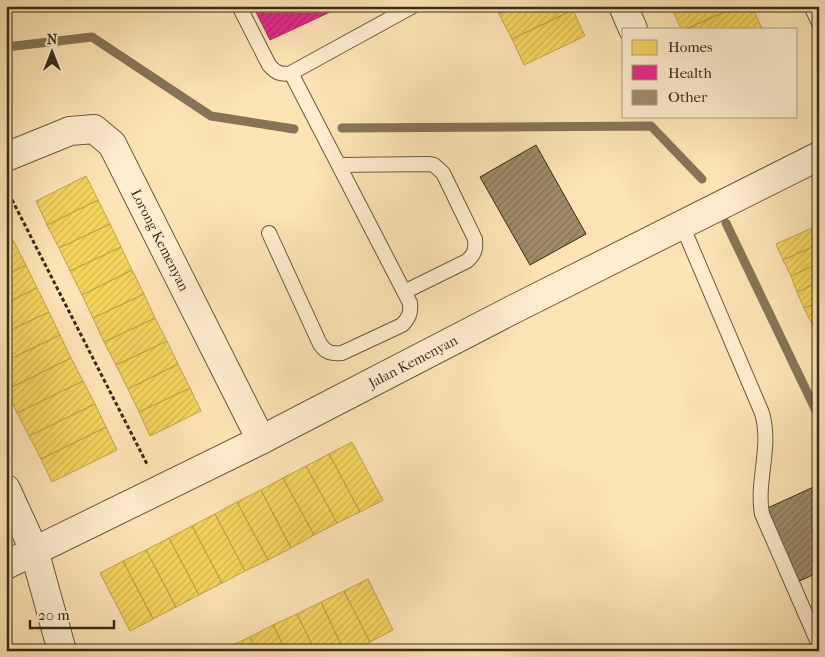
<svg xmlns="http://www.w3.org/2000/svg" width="825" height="657" font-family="'IM FELL French Canon',serif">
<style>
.homes{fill:url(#homes-hatch);stroke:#bea248}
.health{fill:url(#health-hatch);stroke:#b32a68}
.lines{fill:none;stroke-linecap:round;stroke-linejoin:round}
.stream{stroke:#877457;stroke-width:9}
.building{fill:url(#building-hatch);stroke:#3a2b19}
.lane-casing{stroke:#6b5940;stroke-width:16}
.street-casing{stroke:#6b5940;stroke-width:30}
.path{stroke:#3a2b19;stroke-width:3;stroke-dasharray:4 2.5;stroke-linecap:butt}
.lane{stroke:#feedcf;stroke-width:14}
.street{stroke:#feedcf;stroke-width:28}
.labels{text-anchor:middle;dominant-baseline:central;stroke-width:5;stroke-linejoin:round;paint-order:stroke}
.street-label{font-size:14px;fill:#3a2b19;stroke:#feedcf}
</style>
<defs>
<pattern id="homes-hatch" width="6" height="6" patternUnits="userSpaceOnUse" patternTransform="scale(1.25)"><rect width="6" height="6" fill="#f6d55c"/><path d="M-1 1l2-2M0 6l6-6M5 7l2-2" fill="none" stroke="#d4b74f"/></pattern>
<pattern id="health-hatch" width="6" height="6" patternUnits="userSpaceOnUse" patternTransform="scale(1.25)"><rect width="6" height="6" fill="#e7298a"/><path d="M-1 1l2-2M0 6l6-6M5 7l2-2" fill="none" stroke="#bc2370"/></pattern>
<pattern id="building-hatch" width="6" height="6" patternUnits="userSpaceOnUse" patternTransform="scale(1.25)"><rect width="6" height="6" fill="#9f8b6a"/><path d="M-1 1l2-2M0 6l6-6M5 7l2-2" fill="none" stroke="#837256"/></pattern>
</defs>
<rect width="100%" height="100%" fill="#fde4b5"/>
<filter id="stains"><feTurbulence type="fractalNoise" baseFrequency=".004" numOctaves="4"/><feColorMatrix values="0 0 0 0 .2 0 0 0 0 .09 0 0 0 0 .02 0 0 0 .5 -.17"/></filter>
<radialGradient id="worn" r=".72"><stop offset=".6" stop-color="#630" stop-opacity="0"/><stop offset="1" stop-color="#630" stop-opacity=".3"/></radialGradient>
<path class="homes" d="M495,6H515L499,14Z
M515,6H571L573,10L512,39L499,14Z
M671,6H738L686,29H681Z
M738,6H752L762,29H686Z
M573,10L585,36L524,65L512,39Z
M86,176L98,200L47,225L36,201Z
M98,200L110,224L59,248L47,225Z
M110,224L121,247L70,271L59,248Z
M819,225V244L783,260L776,244Z
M6,226L14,242L6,246Z
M14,242L26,265L6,275V246Z
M819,244V263L791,276L783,260Z
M121,247L132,270L82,295L70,271Z
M819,263V282L797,292L791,276Z
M26,265L37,288L6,303V275Z
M132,270L144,294L93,318L82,295Z
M819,282V302L804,308L797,292Z
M37,288L49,312L6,332V303Z
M144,294L155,318L104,342L93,318Z
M819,302V321L812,324L804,308Z
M49,312L60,335L6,361V332Z
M155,318L167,341L116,365L104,342Z
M819,321V339L812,324Z
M60,335L71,358L6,390V361Z
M167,341L178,364L128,389L116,365Z
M71,358L83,381L17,413L6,390Z
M178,364L190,388L139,412L128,389Z
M83,381L95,404L29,436L17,413Z
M190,388L201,411L150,436L139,412Z
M95,404L106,427L41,459L29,436Z
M106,427L117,450L52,482L41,459Z
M352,442L383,500L360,512L329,454Z
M329,454L360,512L337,523L306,466Z
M306,466L337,523L314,535L283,478Z
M283,478L314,535L291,548L261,490Z
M261,490L291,548L268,560L237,502Z
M237,502L268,560L245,571L215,514Z
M215,514L245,571L222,583L192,526Z
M192,526L222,583L199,595L169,538Z
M169,538L199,595L176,607L146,550Z
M146,550L176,607L153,619L123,561Z
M123,561L153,619L130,631L100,573Z
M368,579L393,630L370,642L344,591Z
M344,591L370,642L351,651H344L321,602Z
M321,602L344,651H315L297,614Z
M297,614L315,651H286L273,625Z
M273,625L286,651H257L250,637Z
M250,637L257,651H228L226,648Z"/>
<path class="health" d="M253,6H343L270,40Z"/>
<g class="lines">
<path class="stream" d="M6,47L92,37L211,116L294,129
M342,128L651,126L702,179
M726,223L819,417"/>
</g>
<path class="building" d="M536,145L586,234L530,265L480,177Z
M818,485L819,572L795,583L761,511Z"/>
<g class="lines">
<defs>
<path id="lane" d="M239,6L269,65C276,73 281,75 291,73L413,6
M811,6L819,23
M339,165L428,164L434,165L443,173L475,239C476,249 475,254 467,261L404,292
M682,225L762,413C772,448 756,480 762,514L819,645
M269,233L320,344C326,353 332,354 342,353L402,325C409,318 411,313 410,303L291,73"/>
<g id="street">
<path d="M623,6L633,29"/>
<path id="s1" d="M6,157L70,131L94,129L112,144L261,440"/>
<path d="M6,489L34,550L62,651"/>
<path id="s2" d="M6,565L261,440L514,309L819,156"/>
</g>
</defs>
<use href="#lane" class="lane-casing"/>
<use href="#street" class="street-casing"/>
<path class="path" d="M6,188L148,466"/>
<use href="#lane" class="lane"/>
<use href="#street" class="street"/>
</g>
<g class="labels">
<g class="street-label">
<text stroke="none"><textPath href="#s1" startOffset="224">Lorong Kemenyan</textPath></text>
<text stroke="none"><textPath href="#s2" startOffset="455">Jalan Kemenyan</textPath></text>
</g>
</g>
<rect width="825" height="657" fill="none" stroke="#fde4b5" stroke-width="25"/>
<rect x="8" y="8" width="810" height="642" fill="none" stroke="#3a2b19" stroke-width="2.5"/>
<rect x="12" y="12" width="800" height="632" fill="none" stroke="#3a2b19"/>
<rect x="622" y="28" width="175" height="90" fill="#feedcf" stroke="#b09f86"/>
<rect x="632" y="40" width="25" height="15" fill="#f6d55c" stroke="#b09f86"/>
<text x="668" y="52" font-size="15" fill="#3a2b19">Homes</text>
<rect x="632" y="65" width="25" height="15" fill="#e7298a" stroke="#b09f86"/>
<text x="668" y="78" font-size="15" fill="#3a2b19">Health</text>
<rect x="632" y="90" width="25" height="15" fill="#9f8b6a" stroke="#b09f86"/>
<text x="668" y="102" font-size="15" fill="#3a2b19">Other</text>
<g transform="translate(52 52)" stroke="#feedcf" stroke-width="4" paint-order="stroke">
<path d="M0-4L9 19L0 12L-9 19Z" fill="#3a2b19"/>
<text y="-8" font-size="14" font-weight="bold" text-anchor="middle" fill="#3a2b19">N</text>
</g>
<path d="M30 620v8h84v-8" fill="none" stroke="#3a2b19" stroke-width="2.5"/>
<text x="38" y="620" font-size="15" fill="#3a2b19" stroke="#feedcf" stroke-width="4" paint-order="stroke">20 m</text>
<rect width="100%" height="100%" filter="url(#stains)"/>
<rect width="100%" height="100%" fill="url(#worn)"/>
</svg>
